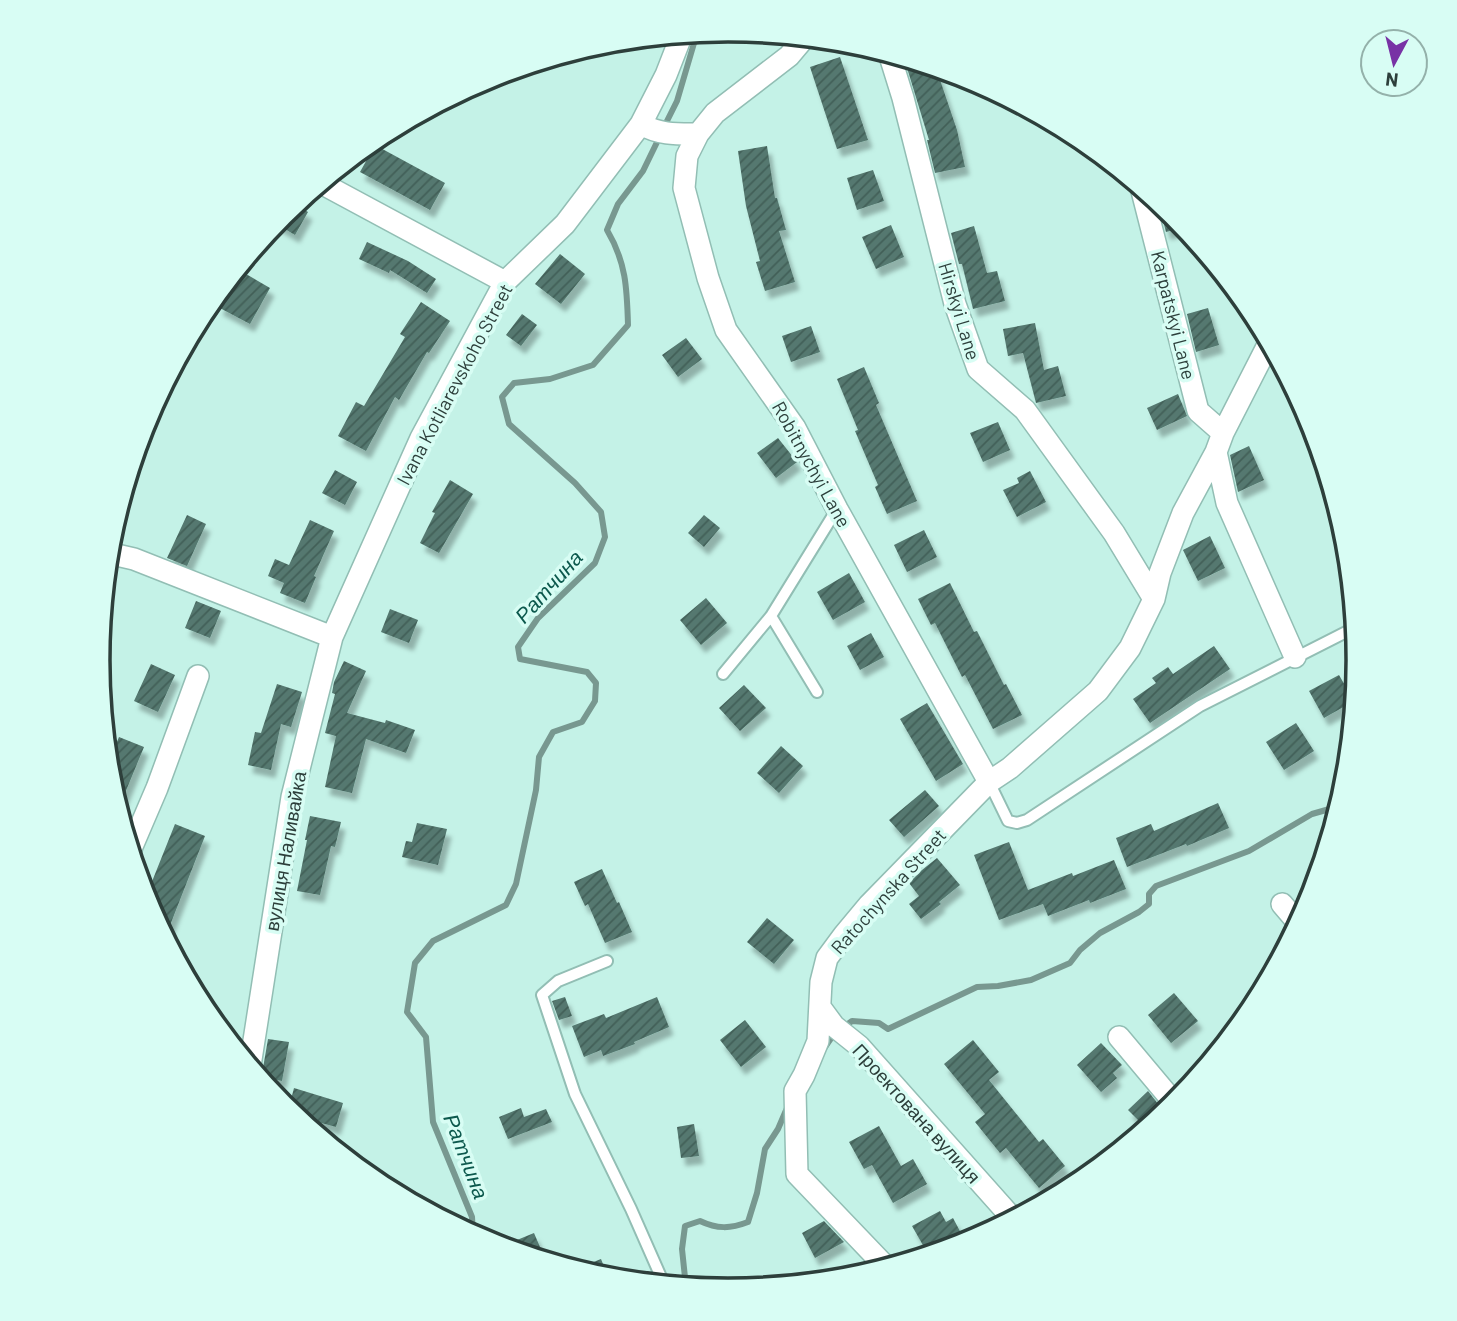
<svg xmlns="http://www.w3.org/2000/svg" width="1457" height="1321" font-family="Barlow,sans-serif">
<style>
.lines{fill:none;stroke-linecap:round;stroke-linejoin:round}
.stream{stroke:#789890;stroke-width:6}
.building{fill:url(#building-hatch);filter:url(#shadow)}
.service-casing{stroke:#92beb4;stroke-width:14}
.minor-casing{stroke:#92beb4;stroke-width:24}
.service{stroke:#fff;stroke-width:10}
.minor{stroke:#fff;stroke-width:21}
.labels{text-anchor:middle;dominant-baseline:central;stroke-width:7;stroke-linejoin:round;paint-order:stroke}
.street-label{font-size:19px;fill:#2d3f3b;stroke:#d8fdf4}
.water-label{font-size:21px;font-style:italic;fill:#0c594d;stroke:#d8fdf4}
.rim{fill:none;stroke:#2d3f3b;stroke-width:3.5}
</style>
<defs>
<pattern id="building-hatch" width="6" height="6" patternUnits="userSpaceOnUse" patternTransform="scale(1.75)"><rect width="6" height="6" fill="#54786f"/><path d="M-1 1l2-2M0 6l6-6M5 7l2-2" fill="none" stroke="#425f58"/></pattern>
<filter id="shadow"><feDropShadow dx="4.5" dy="8" stdDeviation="2" flood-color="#0004"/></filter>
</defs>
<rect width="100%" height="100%" fill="#c4f2e7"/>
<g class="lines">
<path class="stream" d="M664,127L677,101L697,33
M823,1050L834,1034L852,1021L879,1023L888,1029L977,987L998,986L1031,980L1070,963L1080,950L1100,933L1139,912L1149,904V894L1156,886L1249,851L1312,814L1340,806
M471,1235L473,1233L472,1217L433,1122L426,1037L407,1012L415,963L433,941L506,905L516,884L536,790L539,757L553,732L582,722L595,701L596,683L587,672L520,659L518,647L538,618L595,563L605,537L601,512L575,483L509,424L502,397L514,383L550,379L593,365L628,325C627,288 626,262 607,230L618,204L643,171L660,136
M686,1287L682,1249L685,1226L700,1221C717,1229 730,1229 748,1222L757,1193L765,1149L778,1129L787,1108"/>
</g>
<path class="building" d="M840,57L868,140L837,149L810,67Z
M904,58L936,68L957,130L965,167L935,173L927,140H929Z
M375,145L445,183L430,210L360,172Z
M767,146L775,198H777L786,230L779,231L795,282L765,291L756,262L760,261L746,206L738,151Z
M873,170L884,201L857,210L847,178Z
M1158,201L1175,215L1185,227L1166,232Z
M295,204L308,212L295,235L275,223L283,214Z
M891,225L904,257L876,269L862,237Z
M974,226L987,273L997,271L1005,301L973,309L962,264H959L951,233Z
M367,242L408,261L436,279L427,293L390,270L389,273L359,259Z
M560,254L585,274L561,304L535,284Z
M239,270L270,288L250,324L218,307Z
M421,302L450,321L429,353L427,352L399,400L395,397L366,451L338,436L356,402L364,406L405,337L400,334Z
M1208,308L1219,345L1196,352L1187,314Z
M522,314L537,325L521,346L506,335Z
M1035,323L1044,370L1058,366L1066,396L1036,403L1023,353L1008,356L1003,329Z
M811,326L820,352L791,362L782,336Z
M686,338L702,359L678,377L662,355Z
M864,367L879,403L876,405L917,501L887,514L875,487L878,485L855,431L858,430L837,379Z
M1178,394L1187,416L1157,430L1147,408Z
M998,422L1010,450L983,462L970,433Z
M778,438L797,462L776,478L757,453Z
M1249,446L1264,480L1238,492L1230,455Z
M335,470L357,482L345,505L322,493Z
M1030,471L1046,502L1017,517L1003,490L1019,483L1017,478Z
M450,480L473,494L439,553L420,543L435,513L432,512Z
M187,515L206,524L187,566L167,558Z
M704,515L720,528L704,547L688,533Z
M310,520L334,531L314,576L316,577L305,603L280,593L284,583L268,576L275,559L289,565Z
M924,530L937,557L907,572L894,545Z
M1210,536L1225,568L1198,581L1183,550Z
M849,573L865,602L833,620L817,592Z
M950,583L974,632L977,631L1004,685L1006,684L1022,715L993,729L965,675L962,677L935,623L931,625L918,599Z
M706,598L727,623L701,645L680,620Z
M196,601L221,611L210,638L185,628Z
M390,609L418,620L409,643L381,632Z
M871,633L884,657L860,670L847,646Z
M1214,646L1230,669L1150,723L1133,699L1156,683L1152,678L1168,667L1173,674Z
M344,661L366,671L347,713L385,723L386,720L415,730L406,753L366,739L352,793L325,787L336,736L325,733L335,694L332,693L334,682Z
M151,664L175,675L158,712L134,701Z
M1339,675L1354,701L1324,718L1309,691Z
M277,684L302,692L291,727L281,724L271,770L248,765L255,732L261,733Z
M744,685L766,708L740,731L719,708Z
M927,703L963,764L936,781L900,719Z
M1296,723L1314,751L1284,770L1266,742Z
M119,737L144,747L118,810L110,783L108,763Z
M781,746L803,766L779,793L757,773Z
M925,790L939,806L904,837L889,820Z
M1218,803L1229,828L1187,846L1186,844L1127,867L1116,838L1151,824L1154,831Z
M310,816L341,822L335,847L331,846L320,895L297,891L307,840H305Z
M417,823L447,829L438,865L402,857L406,841L412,842Z
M175,824L205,836L165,938L145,899Z
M1009,842L1028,890L1072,873L1073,876L1114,860L1126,889L1090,903L1089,900L1048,916L1043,904L999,920L974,855Z
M937,858L960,885L939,902L941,904L921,919L909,904L919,896L909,883L922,870Z
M602,869L617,903L619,902L632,932L605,943L588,904L585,906L574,882Z
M767,918L794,940L774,964L747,942Z
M1174,993L1198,1021L1171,1043L1148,1015Z
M565,997L572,1016L559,1020L552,1001Z
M657,997L669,1027L634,1042L635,1044L603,1056L601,1050L584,1057L572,1026L604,1014L606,1018Z
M745,1020L766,1047L741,1067L720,1040Z
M268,1039L289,1042L282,1081L258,1076L263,1068Z
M973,1040L999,1072L989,1080L1039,1142L1043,1139L1065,1166L1039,1188L1006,1148L1000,1153L975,1122L985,1114L944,1064Z
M1101,1043L1122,1065L1113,1073L1117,1078L1101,1092L1077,1065Z
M294,1088L343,1103L336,1127L292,1115L288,1111Z
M1148,1091L1166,1114L1147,1129L1128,1110Z
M521,1108L524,1117L546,1109L552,1122L508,1139L499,1117Z
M694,1124L699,1156L681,1158L677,1127Z
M879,1126L901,1166L913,1159L927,1184L893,1203L872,1165L864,1169L849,1142Z
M940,1211L946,1222L953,1218L962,1235L928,1254L912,1226Z
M824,1221L844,1242L815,1258L802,1233Z
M534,1233L546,1261L500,1247Z
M601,1259L609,1279L574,1270Z"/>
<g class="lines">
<defs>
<path id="service" d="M723,674L771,616
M817,692L771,616L837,509
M989,782L1008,821L1017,823L1027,820L1200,706L1356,627
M607,961L558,981L542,995L575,1094L631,1209L661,1277V1285"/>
<path id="minor" d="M805,37L789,56L715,113L698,134L687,156L684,188L708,278L726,330L795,428L837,509L989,782
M889,53L903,98L955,304L978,369L1025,410L1114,533L1154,599
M641,124C659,135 678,134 698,134
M321,183L505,282
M1141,187L1198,411L1223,433
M1216,452L1227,503L1295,657
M108,553L134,559L332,637
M130,851L157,788L198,676
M1282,904L1299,924
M820,1007L834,1026L859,1046L1014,1220
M1119,1037L1176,1105
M250,1066L292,797L332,637L421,438L505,282L565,224L641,124L666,75L682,34
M887,1268L797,1174L795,1091L804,1075L818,1041L821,982L827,958L844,935L869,905L989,782L1010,768L1098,691L1130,648L1154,599L1160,573L1183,513L1216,452L1223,433L1270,341"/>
</defs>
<use href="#service" class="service-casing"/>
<use href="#minor" class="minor-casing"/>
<use href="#service" class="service"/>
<use href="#minor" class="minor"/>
</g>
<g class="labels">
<g class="street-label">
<text transform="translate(960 311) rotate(73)">Hirskyi Lane</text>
<text transform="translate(1174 315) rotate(76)">Karpatskyi Lane</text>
<text transform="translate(454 384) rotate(-62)">Ivana Kotliarevskoho Street</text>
<text transform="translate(812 464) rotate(61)">Robitnychyi Lane</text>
<text transform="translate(285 851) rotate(-80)">вулиця Наливайка</text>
<text transform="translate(888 891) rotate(-48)">Ratochynska Street</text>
<text transform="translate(917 1113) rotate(48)">Проектована вулиця</text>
</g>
<g class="water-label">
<text transform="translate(548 586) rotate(-48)">Ратчина</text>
<text transform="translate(467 1156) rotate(69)">Ратчина</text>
</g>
</g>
<path d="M0 0H1457V1321H0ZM110 660a618 618 0 1 1 1236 0a618 618 0 1 1-1236 0Z" fill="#d8fdf4" fill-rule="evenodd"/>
<path class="rim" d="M110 660a618 618 0 1 1 1236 0a618 618 0 1 1-1236 0Z"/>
<g transform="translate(1394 63) rotate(187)"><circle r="33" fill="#d8fdf4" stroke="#94b1aa" stroke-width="2"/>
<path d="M0-5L12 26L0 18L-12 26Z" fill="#7832a5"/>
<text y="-10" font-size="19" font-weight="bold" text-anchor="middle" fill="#2d3f3b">N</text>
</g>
</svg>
